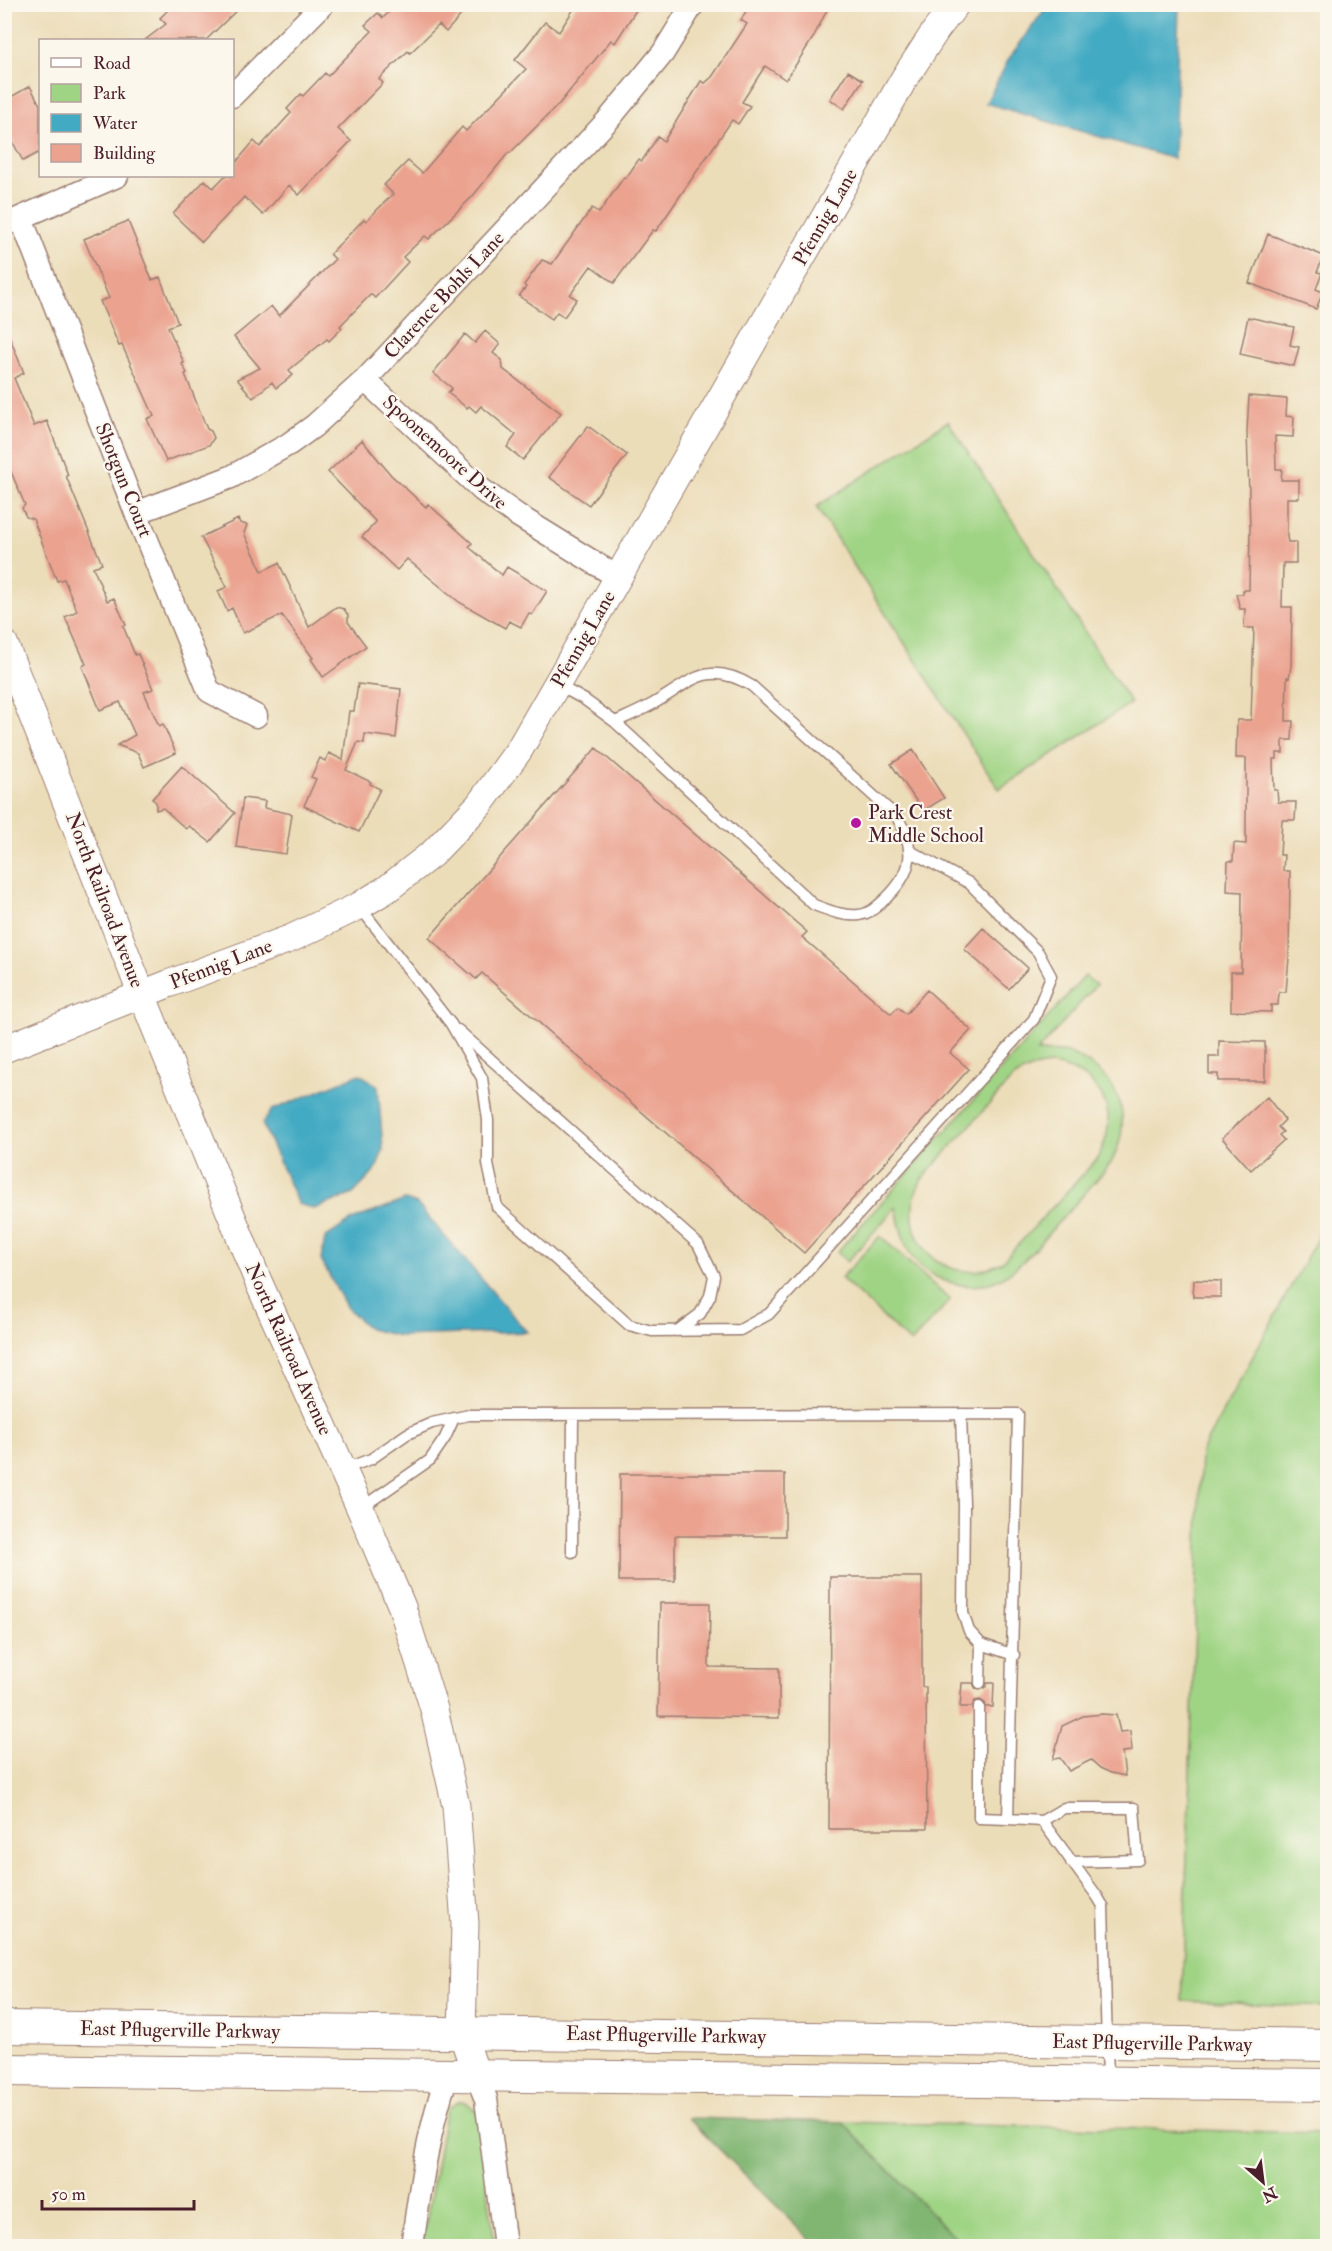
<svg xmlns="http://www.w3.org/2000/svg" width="1332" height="2251" font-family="'IM FELL Double Pica',serif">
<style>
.green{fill:#a0d485;stroke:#757a58;stroke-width:1.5;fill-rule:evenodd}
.forest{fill:#80b672;stroke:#656a4e;stroke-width:1.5}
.water{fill:#43aac3;stroke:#466477;stroke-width:1.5}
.building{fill:#eba28f}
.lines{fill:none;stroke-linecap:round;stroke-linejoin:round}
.service-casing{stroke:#9b7e72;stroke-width:13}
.minor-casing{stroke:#9b7e72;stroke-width:25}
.tertiary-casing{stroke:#9b7e72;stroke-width:29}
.secondary-casing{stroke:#9b7e72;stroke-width:34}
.service{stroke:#fff;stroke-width:10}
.minor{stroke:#fff;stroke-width:22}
.tertiary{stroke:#fff;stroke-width:27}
.secondary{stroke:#fff;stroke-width:32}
.poi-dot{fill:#b5179e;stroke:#fbf7ec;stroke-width:2}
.labels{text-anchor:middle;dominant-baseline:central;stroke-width:4.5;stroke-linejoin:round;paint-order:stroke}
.street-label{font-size:20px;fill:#4a1f2b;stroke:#fbf7ec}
.poi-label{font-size:20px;fill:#4a1f2b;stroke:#fbf7ec;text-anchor:start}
</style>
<rect width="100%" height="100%" fill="#fbf7ec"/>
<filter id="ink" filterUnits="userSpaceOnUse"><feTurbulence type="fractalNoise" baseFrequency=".0167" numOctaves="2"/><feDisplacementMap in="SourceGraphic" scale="12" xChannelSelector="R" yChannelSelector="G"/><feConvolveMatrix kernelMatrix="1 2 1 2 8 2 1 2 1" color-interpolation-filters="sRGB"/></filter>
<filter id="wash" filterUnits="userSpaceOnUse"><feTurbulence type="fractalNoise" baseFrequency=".008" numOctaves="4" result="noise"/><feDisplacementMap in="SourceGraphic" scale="24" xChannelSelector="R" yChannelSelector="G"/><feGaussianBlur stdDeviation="1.35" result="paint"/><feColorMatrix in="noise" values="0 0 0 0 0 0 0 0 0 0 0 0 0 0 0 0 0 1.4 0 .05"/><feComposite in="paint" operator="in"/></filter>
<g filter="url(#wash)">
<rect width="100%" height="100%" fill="#ecddb9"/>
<path class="green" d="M948,421L1131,703L999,789L816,507Z
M1085,976L1096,985L1037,1052C1047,1052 1059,1050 1069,1053C1078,1056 1086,1062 1094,1067C1127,1092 1129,1129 1111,1163C1093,1184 1075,1205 1056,1225C1024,1261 997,1301 943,1280C908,1267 902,1240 896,1207L847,1262L837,1252ZM1049,1065C1100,1070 1124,1114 1097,1159L1002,1262C946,1294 890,1236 922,1179L1010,1081C1022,1071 1033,1067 1049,1065Z
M1327,1220V2007L1182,2001L1201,1452Z
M880,1236L950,1300L911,1343L841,1278Z
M460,2101L466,2102L478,2113L495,2246H422L445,2114L448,2108Z
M842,2122L1327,2133V2246H963Z"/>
<path class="forest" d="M688,2118L842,2122L963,2246H817Z"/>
<path class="water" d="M1048,5H1179L1174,159L986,103L1010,57Z
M360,1074L378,1086L383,1150L376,1170L353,1194L314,1209L298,1204L262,1123L272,1110Z
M405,1200L417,1204L527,1332L399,1336L369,1329L347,1308L321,1260L325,1238L352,1220Z"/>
<g id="blocks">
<path class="building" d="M174,4H243L206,40H145L166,24L160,18Z
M397,4H471L446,32L439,25L410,53L408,51L379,79L383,83L338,129L351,141L299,195L289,185L263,215L244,197L202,242L173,214L205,180L213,188L225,176H232V167L254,141L260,147L291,113L287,109L301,94L303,96L325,73L328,76L372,31L365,25L378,13L383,18Z
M577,4H640L615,43L611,40L559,104L510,153L509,152L472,197L429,239L425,236L403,257L408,262L375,298L371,294L340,326L342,328L329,341L327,339L289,370L293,375L276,388L272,382L253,398L237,379L260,368L234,337L271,306L279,316L335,259L330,254L364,219L366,221L393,194L384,185L408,161L422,173L462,127L466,131L526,69L515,60L545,22L559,32Z
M750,4H830L813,38L786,80L765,66L742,102L750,106L738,124L732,120L656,231L653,230L614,283L591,266L570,295L577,299L564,317L557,312L552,319L519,296L526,287L524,285L542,260L552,264L592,208L599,213L624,177L626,178L639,159L642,161L658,136L664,141L701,81L705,83L712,77L747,24L741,20Z
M848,71L863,80L844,109L830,99Z
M30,86L40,105V152L23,161L4,126V101Z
M128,221L152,280L160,277L166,293L178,323L168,327L184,363L182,364L187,373L185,374L207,429L211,431L214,438L209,445L166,461L147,419L154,416L122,345L119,346L100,301L109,298L84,239Z
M1268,234L1324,256L1317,272L1322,273L1316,289L1323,292L1316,309L1249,283Z
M1248,317L1294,327L1290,345L1299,347L1294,366L1240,354Z
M5,326L24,373L14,378L34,426L47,421L68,475L66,476L102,564L93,567L107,601L114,598L126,625L123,626L135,655L138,654L153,689L144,692L159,726L163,724L176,753L144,767L138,753L117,745L135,735L120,702L100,710L82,666L86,664L65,617L77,611L64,579L57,581L33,519L26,517L22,508L25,505L4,455Z
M485,331L500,344L493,353L502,360L503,369L561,413L523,460L507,447L516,435L481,406L476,412L469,406L467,408L448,393L452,388L433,373L465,334L475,343Z
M1249,396L1287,399L1286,416L1294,417L1293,437L1275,436L1276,469H1282L1281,480H1299V498H1287V537L1288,542H1296V563H1283L1282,607H1292L1291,666L1289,678L1287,677L1286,721H1293L1292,740H1283V753H1277V759H1273L1274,790H1277L1278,802H1296L1295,820H1282L1280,855H1284L1283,871H1290L1289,958L1286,992H1279L1278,1005H1271V1012L1231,1011V972H1241L1242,892L1227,891L1228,861H1233L1234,843L1246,844V758H1236L1237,720H1251L1254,628H1244L1245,609H1240L1236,594H1243V590H1249L1250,528L1247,431Z
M588,426L627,455L589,505L549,477Z
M362,440L391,475L426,507L428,504L472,543L469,547L502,575L507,567L547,591L532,615L529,613L521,627L509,621L505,628L459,602L407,559L397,570L362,537L376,522L328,472Z
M238,519L240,523L247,525L244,533L262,571L279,563L309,627L336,607L344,609L348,615V622L366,646L323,677L311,659L313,658L282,615L243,633L232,608L227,611L218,591L227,587L201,537Z
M358,684L401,689L396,738L365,734L364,743L358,742L346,770L371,782L370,784L380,789L359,832L304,806L316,779L311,777L320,758L325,761L329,753L343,760L349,711H354Z
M596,748L807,932L802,937L891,1014L898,1007L906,1014L927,990L971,1030L950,1053L969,1069L804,1253L482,973L476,979L429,938Z
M913,750L944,798L923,811L891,764Z
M182,766L235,813L210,842L189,826L186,829L163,808L156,810V802L152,799Z
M243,798L265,801L264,808L292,814L286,854L236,847Z
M983,928L1028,968L1009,989L964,949Z
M1219,1041L1265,1042V1081H1218V1074H1209V1057H1219Z
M1267,1097L1285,1120L1278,1127L1283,1132L1279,1135L1284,1140L1251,1170L1222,1138Z
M1194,1280L1221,1281V1297H1193Z
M620,1474H785V1536H675V1581H619Z
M830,1577H922V1687H926L927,1829H829Z
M660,1603H710L709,1667L779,1668V1718L658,1716Z
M962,1683H973L976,1689L980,1690L986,1687L987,1683H994L993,1707H986L985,1703L980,1700L975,1701L972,1707H960Z
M1102,1714L1116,1715L1120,1732L1130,1731L1132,1751L1122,1752L1125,1776L1111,1773L1100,1768L1091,1760L1069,1771L1060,1758L1053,1759L1062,1726L1083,1716Z"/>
</g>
</g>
<g filter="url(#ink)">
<use href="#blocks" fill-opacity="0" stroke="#9b7e72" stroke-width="1.5"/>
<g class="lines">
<defs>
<path id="service" d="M558,685L585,700L615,722L814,905C828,910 844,917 859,915C869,914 875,908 882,902C912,875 918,851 897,817L752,686C704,658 690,684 649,706C638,712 626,717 615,722
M359,906L451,1024L482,1078L488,1120V1164L497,1207L629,1325L652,1331L740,1330L769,1314L1034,1019L1051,976L1038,952L969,883L910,851
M458,1030L698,1244L714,1276L710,1296L700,1314L677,1331
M961,1414L964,1504L963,1613L969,1631L981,1644L980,1683
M344,1469L371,1459L407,1434L432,1423L469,1415L1018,1414L1008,1819L1042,1821L1097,1896L1103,1906L1108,2079
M361,1508L430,1460L445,1438L454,1418
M572,1552L573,1416
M981,1644L1014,1655
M979,1707V1818L1008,1819
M1042,1821L1064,1808H1134L1138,1860L1071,1862"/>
<path id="minor" d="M232,96L323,4
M21,218L136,513L209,691L256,716
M4,225L117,176
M365,380L482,490L517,515L619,578
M136,513L231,477L289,444L314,426L365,380L609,119L663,53L693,4
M477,2077L486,2099L505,2246
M412,2246C420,2190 428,2130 447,2076"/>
<path id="tertiary" d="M4,643L142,995L258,1281L360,1508L402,1607L434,1709L456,1806L465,1924L462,2033L477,2077
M4,1049L168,984L292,938L359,906L387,889L433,853L479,805L519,750L904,79L936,30L956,4"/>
<path id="secondary" d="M4,2027L1328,2045
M4,2070L1328,2085"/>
</defs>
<use href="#service" class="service-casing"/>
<use href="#minor" class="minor-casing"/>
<use href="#tertiary" class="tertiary-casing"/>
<use href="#secondary" class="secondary-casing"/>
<use href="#service" class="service"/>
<use href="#minor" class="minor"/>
<use href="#tertiary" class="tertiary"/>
<use href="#secondary" class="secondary"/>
</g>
</g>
<circle class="poi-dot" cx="856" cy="823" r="6"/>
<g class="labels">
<g class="street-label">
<text transform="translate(825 217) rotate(-60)">Pfennig Lane</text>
<text transform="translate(444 295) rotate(-47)">Clarence Bohls Lane</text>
<text transform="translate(445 452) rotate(42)">Spoonemoore Drive</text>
<text transform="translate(124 480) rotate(68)">Shotgun Court</text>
<text transform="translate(583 639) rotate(-60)">Pfennig Lane</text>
<text transform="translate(105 900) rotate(69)">North Railroad Avenue</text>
<text transform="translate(221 964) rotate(-21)">Pfennig Lane</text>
<text transform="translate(289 1349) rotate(66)">North Railroad Avenue</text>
<text transform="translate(180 2030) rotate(1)">East Pflugerville Parkway</text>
<text transform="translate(666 2035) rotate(1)">East Pflugerville Parkway</text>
<text transform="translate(1152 2043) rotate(1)">East Pflugerville Parkway</text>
</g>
<g class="poi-label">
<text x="868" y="812">Park Crest<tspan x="868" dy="23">Middle School</tspan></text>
</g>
</g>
<rect width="1332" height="2251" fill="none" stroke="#fbf7ec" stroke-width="24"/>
<rect x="39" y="39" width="195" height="138" fill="#fbf7ec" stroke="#b4a19f" stroke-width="1.5"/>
<rect x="51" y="58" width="30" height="9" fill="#ffffff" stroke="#b4a19f" stroke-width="1.5"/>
<text x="93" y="69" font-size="18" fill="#4a1f2b">Road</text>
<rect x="51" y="84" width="30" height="18" fill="#a0d485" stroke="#b4a19f" stroke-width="1.5"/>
<text x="93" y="99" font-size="18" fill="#4a1f2b">Park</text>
<rect x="51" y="114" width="30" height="18" fill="#43aac3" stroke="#b4a19f" stroke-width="1.5"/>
<text x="93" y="129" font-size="18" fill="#4a1f2b">Water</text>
<rect x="51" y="144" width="30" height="18" fill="#eba28f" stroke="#b4a19f" stroke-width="1.5"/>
<text x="93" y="159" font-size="18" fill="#4a1f2b">Building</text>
<g transform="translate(1263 2182) rotate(152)" stroke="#fbf7ec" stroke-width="4.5" paint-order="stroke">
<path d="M0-4.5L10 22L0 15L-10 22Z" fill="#4a1f2b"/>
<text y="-9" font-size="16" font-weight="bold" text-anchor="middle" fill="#4a1f2b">N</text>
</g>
<path d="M42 2200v9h152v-9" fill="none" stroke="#4a1f2b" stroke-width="3"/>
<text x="51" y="2200" font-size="18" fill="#4a1f2b" stroke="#fbf7ec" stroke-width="4.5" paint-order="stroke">50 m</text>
</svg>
